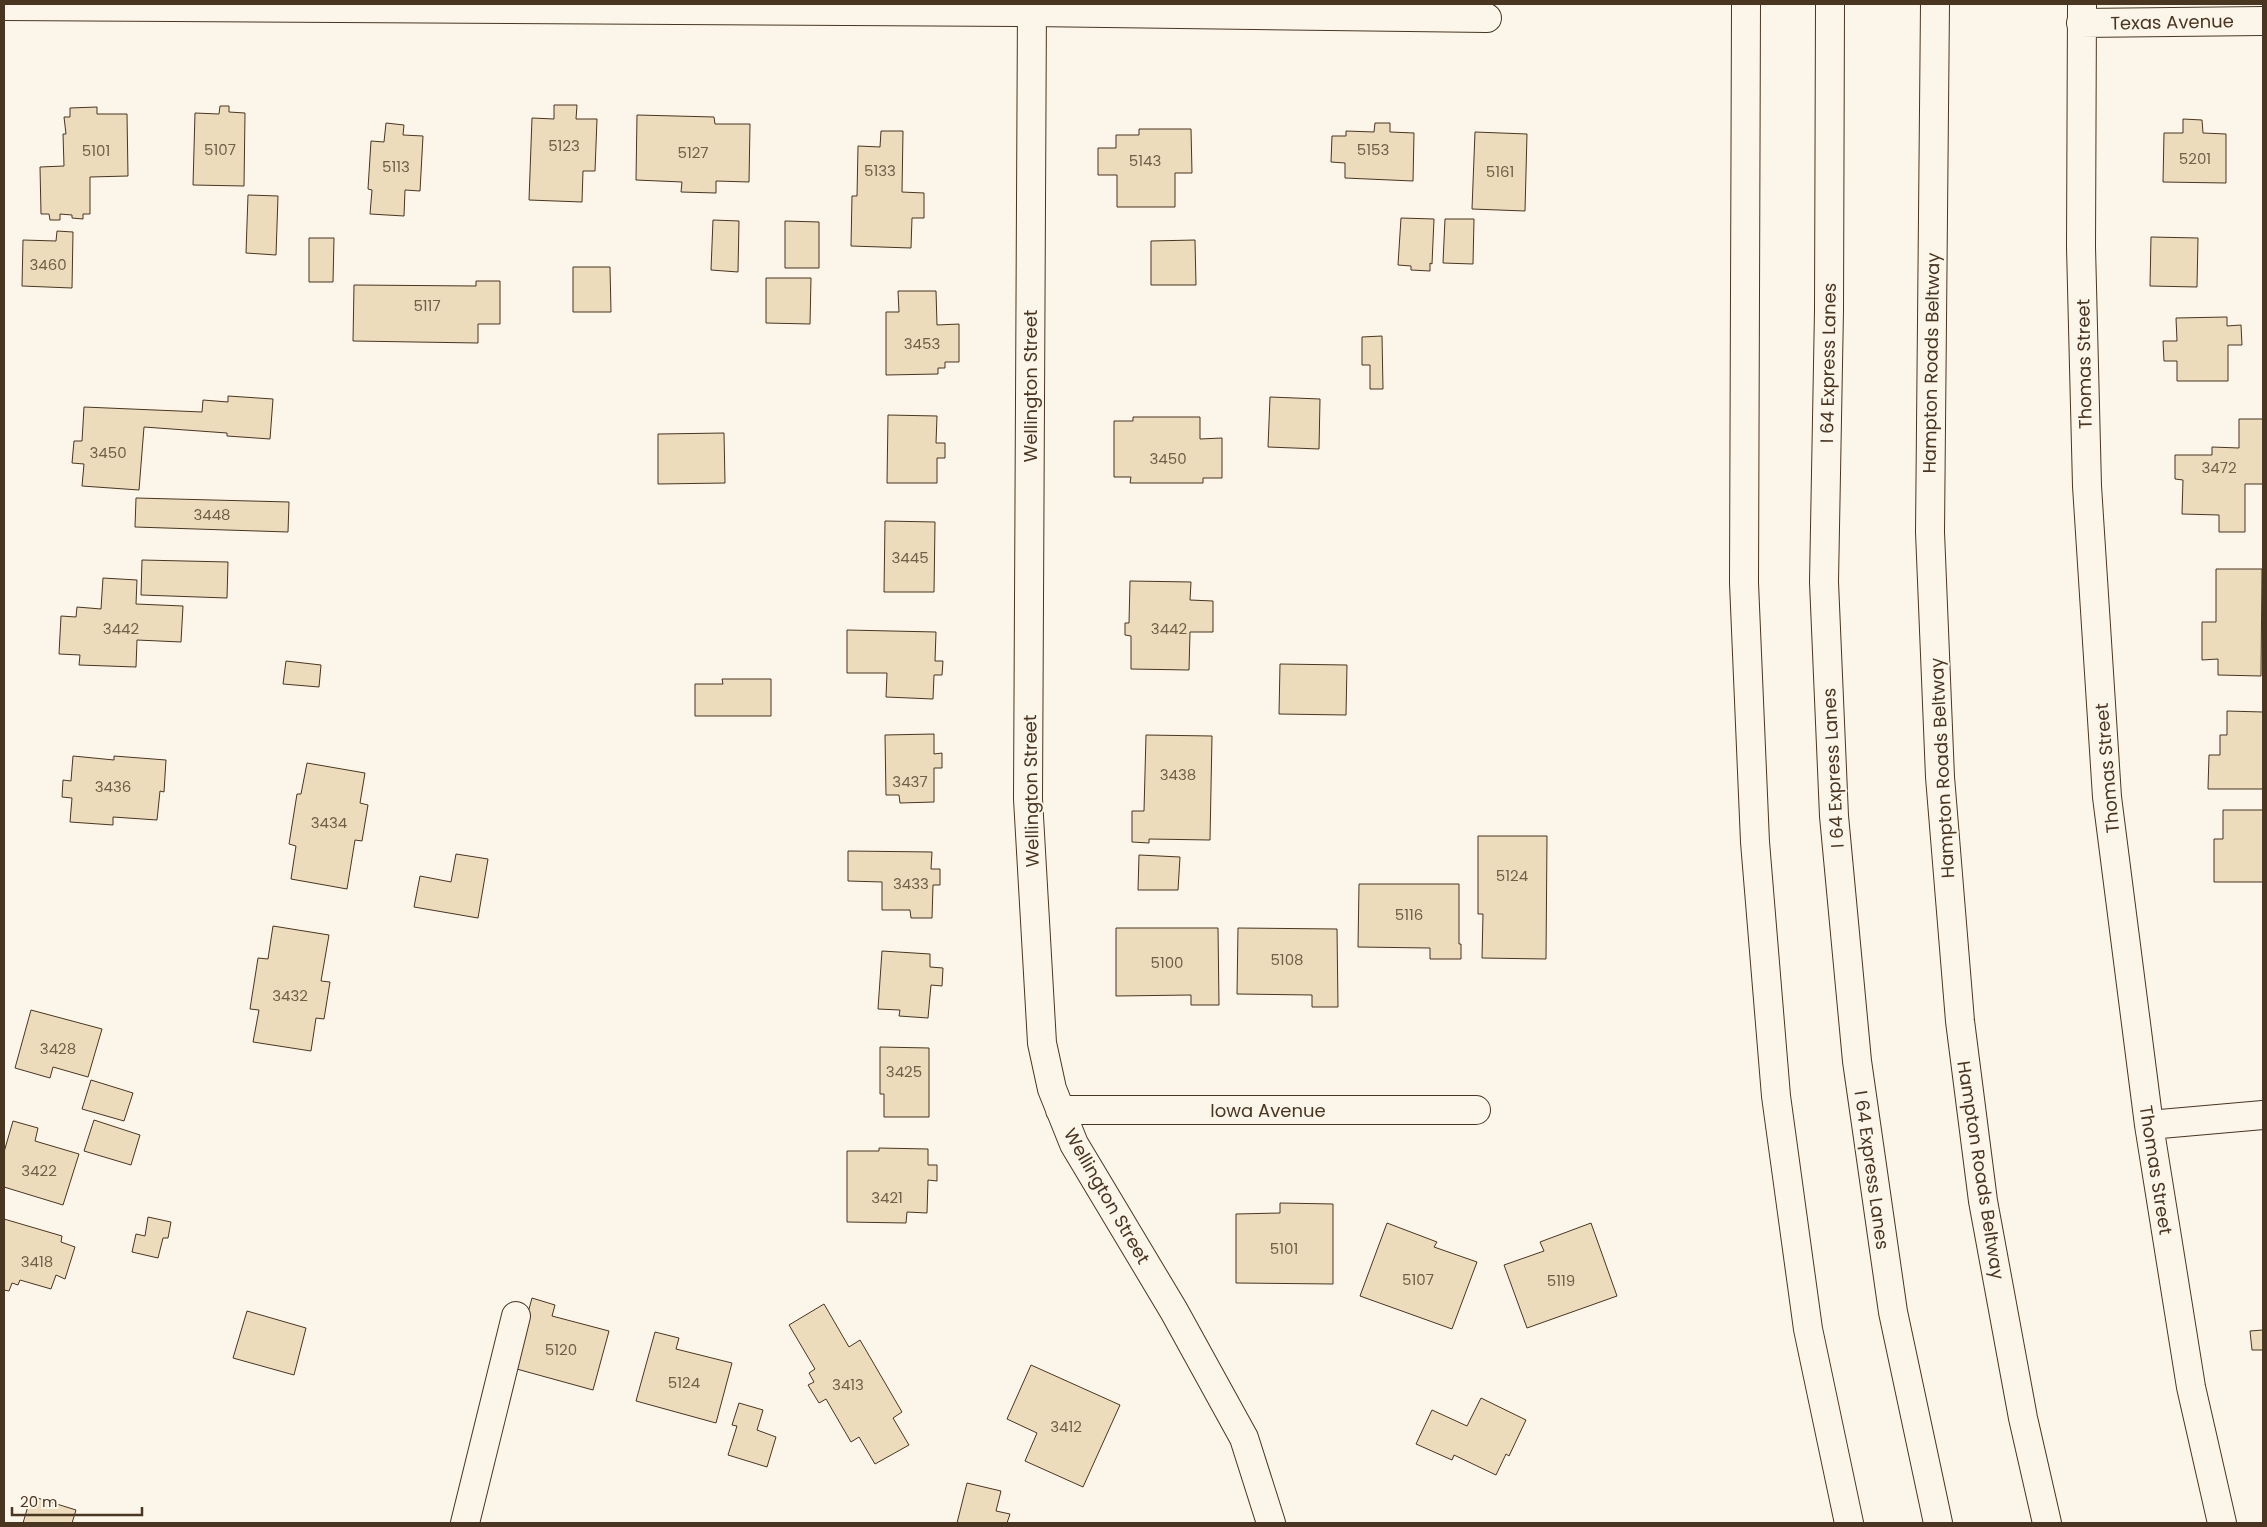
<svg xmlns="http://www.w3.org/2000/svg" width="2267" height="1527" font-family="Poppins,sans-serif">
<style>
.building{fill:#ecdcbc;stroke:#4a3520}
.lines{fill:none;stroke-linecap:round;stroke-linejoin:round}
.minor-casing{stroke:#4a3520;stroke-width:30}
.highway-casing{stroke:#4a3520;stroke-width:30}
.minor{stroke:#fbf6e9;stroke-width:28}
.highway{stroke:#fbf6e9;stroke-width:28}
.labels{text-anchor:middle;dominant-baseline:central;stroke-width:4;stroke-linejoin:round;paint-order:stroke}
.number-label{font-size:15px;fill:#725f47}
.street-label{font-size:18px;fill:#4a3520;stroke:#fbf6e9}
</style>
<rect width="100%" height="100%" fill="#fbf6e9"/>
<path class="building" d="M554,105H577L576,119H597L595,171H583L582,202L529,200L532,118L554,119Z
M220,106H229V112L245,113L244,186L193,185L195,113L219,114Z
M97,107V114H127L128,176L90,177V214H83V219L72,218V215L60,214V220H50L49,214H41L40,167L64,166L63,134H66L64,117H70V108Z
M637,115L714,117L715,124H750L749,182L716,181V193L681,192L682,182L636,180Z
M2183,119L2202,120L2203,133L2226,134V183L2163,182L2164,133H2183Z
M386,123L404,125L403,135L423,136L420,191L405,190L404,216L370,214L372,190L368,189L371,141L384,142Z
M1375,123H1390V132L1414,133L1413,181L1345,178V163L1331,162L1332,136H1346V131L1374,132Z
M1139,129H1191L1192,173H1175V207H1117V175H1098V148H1116V135H1139Z
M881,131H903L902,192L924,193V218H912L911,248L851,246L852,196H857L858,146L880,147Z
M1475,132L1527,134L1525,211L1472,209Z
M248,195L278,196L276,255L246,253Z
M1401,218L1434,219L1432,264L1430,263V271L1411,270V266L1398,265Z
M1445,219H1474L1473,264L1443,263Z
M713,220L739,221L738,272L711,270Z
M785,221L819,222V268H785Z
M57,231L73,232L72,288L22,286L23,240L56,241Z
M2151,237L2198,238L2197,287L2150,286Z
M309,238H334L333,282H309Z
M1195,240L1196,285H1151V241Z
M573,267H610L611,312H573Z
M766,278H811L810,324L766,323Z
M476,281H500V324H478V343L353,341L354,285L476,286Z
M898,291H936L937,325L959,324V362H945V368H938V374L886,375V312H899Z
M2227,317V326L2241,325L2242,345H2228V381H2177V361H2164L2163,341H2177L2176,318Z
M1382,336L1383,389H1370V365H1362V337Z
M228,396L273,399L270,439L227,436V433L144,427L139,490L82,486L84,464L72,463L74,441H82L84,407L202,412L203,400L228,402Z
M1270,397L1320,399L1319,449L1268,447Z
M888,415L937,416L936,443H945V458H937V483H887Z
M1133,417H1200V439L1222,438V478H1203V483H1130L1131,477H1114V421H1133Z
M2239,419H2263V484H2245V532H2219V515L2182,514L2183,480L2175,479V455H2212V447L2239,448Z
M724,433L725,483L658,484V434Z
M136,498L289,502L288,532L135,527Z
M885,521L935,522L934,592H884Z
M142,560L228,562L227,598L141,595Z
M2216,569H2262L2261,676L2218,675V659L2202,660V622H2216Z
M103,578L137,580L136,604L183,606L181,642L137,640L136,667L79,665L80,655L59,654L61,616L76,617L77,607L101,609Z
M1130,581L1191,582L1190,600L1213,601V632H1190L1189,670L1131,669V636L1125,635V623H1129Z
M847,630L936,632L935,661H943L942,675H934L933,699L886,697L887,673H847Z
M286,661L321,665L319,687L283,684Z
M1280,664L1347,665L1346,715L1279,714Z
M722,679H771V716H695V684H723Z
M2227,711L2263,712V789H2208L2209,755H2220V735H2227Z
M934,734V754L942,753V768H934V802L900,803L899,795H886L885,735Z
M1146,735L1212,736L1210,840L1149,839V843L1132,842V811H1144Z
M73,756L114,760V756L166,760L164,792L160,791L157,820L113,817V825L70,822L72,798L62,797L63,780L71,781Z
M307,763L365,773L360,803L368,805L362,841L355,840L347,889L291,879L296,846L289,844L297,794H301Z
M2223,810H2263V882H2214V839H2223Z
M1478,836H1547L1546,959L1482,958L1483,914H1478Z
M848,851L932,852L931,869H940V885H933L932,918H911L910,910H882V882L848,881Z
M456,854L488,859L478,918L414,907L420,876L451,882Z
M1139,855L1180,857L1178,890H1138Z
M1359,884H1459V944H1461V959H1430V948L1358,947Z
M273,926L329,935L321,981L330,982L324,1019L316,1018L311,1051L253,1042L259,1010L250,1009L258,958L268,959Z
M1116,928H1218L1219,1005H1191V995L1116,996Z
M1238,928L1337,929L1338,1007H1312V995L1237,994Z
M882,951L930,954V967L943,968L942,986L931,985L928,1018L899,1016L900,1010L878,1009Z
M31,1010L102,1029L88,1077L53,1067L50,1078L15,1068Z
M880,1047L929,1048V1117H884V1094H880Z
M91,1080L133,1093L124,1121L82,1109Z
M94,1120L140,1135L131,1165L84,1151Z
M13,1121L38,1128L35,1141L79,1154L63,1205L4,1187V1152Z
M879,1148L928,1149V1165H937V1181L928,1180L927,1213L907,1212L906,1223L847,1222V1151H879Z
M1280,1203L1333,1204V1284L1236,1283V1214L1280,1213Z
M148,1217L171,1222L168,1238H163L158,1258L132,1252L136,1234L145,1236Z
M4,1219L62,1236L61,1242L75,1247L65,1279L56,1275L51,1289L20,1280L18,1285L12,1283L9,1291L4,1290Z
M1387,1223L1437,1242L1434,1247L1477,1262L1452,1329L1360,1296Z
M1591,1223L1617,1296L1527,1328L1504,1265L1544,1251L1540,1242Z
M532,1298L555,1305L552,1316L609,1331L593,1390L513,1368Z
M824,1304L849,1347L860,1340L902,1412L893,1418L909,1445L875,1464L859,1437L851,1442L826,1399L819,1403L808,1385L814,1382L809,1373L815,1369L789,1325Z
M247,1311L306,1328L294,1375L233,1358Z
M2263,1330V1350H2252L2250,1331Z
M655,1332L679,1338L676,1349L732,1363L716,1423L636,1401Z
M1031,1365L1120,1405L1083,1487L1025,1461L1037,1433L1007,1419Z
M1481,1398L1526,1420L1509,1456L1506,1454L1496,1475L1454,1455L1452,1460L1416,1444L1432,1410L1467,1426Z
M739,1403L763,1410L757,1430L776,1437L767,1467L728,1455L737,1426L732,1425Z
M967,1483L1001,1491L996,1511L1010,1514L1007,1523H957Z
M31,1496L76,1510L72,1523H23Z"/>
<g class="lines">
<defs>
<path id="minor" d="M1032,4L1028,799L1042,1043L1052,1089L1074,1144L1174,1311L1244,1438L1271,1523
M2082,4L2081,247L2087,486L2107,797L2149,1125L2191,1387L2222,1523
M4,6L1032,12L1487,18
M2081,23L2263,21
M1060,1110H1476
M2149,1125L2263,1115
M465,1523L516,1316"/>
<path id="highway" d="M1746,4L1744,583L1755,842L1776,1096L1808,1329L1849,1523
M1830,4L1829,310L1824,582L1834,816L1857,1061L1893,1312L1938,1523
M1935,4L1930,532L1940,777L1960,1021L1983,1201L2023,1418L2047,1523"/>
</defs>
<use href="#minor" class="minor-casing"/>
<use href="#highway" class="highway-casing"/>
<use href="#minor" class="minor"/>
<use href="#highway" class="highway"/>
</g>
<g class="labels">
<g class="number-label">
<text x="564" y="145">5123</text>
<text x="220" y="149">5107</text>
<text x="1373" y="149">5153</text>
<text x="96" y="150">5101</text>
<text x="693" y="152">5127</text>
<text x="2195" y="158">5201</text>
<text x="1145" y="160">5143</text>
<text x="396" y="166">5113</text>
<text x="880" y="170">5133</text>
<text x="1500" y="171">5161</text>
<text x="48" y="264">3460</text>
<text x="427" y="305">5117</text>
<text x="922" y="343">3453</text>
<text x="108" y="452">3450</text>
<text x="1168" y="458">3450</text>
<text x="2219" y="467">3472</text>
<text x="212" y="514">3448</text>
<text x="910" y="557">3445</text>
<text x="121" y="628">3442</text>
<text x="1169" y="628">3442</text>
<text x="1178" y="774">3438</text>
<text x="910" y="781">3437</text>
<text x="113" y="786">3436</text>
<text x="329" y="822">3434</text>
<text x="1512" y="875">5124</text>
<text x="911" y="883">3433</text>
<text x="1409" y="914">5116</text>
<text x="1287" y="959">5108</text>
<text x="1167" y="962">5100</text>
<text x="290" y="995">3432</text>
<text x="58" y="1048">3428</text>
<text x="904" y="1071">3425</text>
<text x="39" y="1170">3422</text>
<text x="887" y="1197">3421</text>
<text x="1284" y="1248">5101</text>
<text x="37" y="1261">3418</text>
<text x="1418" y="1279">5107</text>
<text x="1561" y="1280">5119</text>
<text x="561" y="1349">5120</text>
<text x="684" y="1382">5124</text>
<text x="848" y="1384">3413</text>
<text x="1066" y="1426">3412</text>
</g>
<g class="street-label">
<text transform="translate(2172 22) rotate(-1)">Texas Avenue</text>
<text transform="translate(1828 363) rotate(-89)">I 64 Express Lanes</text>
<text transform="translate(1931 363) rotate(-89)">Hampton Roads Beltway</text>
<text transform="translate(2084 364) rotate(-91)">Thomas Street</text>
<text transform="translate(1030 386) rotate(-90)">Wellington Street</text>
<text transform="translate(1833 768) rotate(-93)">I 64 Express Lanes</text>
<text transform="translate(1942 768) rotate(-93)">Hampton Roads Beltway</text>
<text transform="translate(2107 768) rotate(-95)">Thomas Street</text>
<text transform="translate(1031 791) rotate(-91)">Wellington Street</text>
<text x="1268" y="1110">Iowa Avenue</text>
<text transform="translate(1872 1170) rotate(82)">I 64 Express Lanes</text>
<text transform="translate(1981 1170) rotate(81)">Hampton Roads Beltway</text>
<text transform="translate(2156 1170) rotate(81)">Thomas Street</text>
<text transform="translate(1107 1196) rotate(60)">Wellington Street</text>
</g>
</g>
<rect width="2267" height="1527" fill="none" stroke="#4a3520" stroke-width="10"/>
<path d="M12 1507v8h130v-8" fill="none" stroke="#4a3520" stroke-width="2.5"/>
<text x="20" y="1507" font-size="15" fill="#4a3520" stroke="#fbf6e9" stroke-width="4" paint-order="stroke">20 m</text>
</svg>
